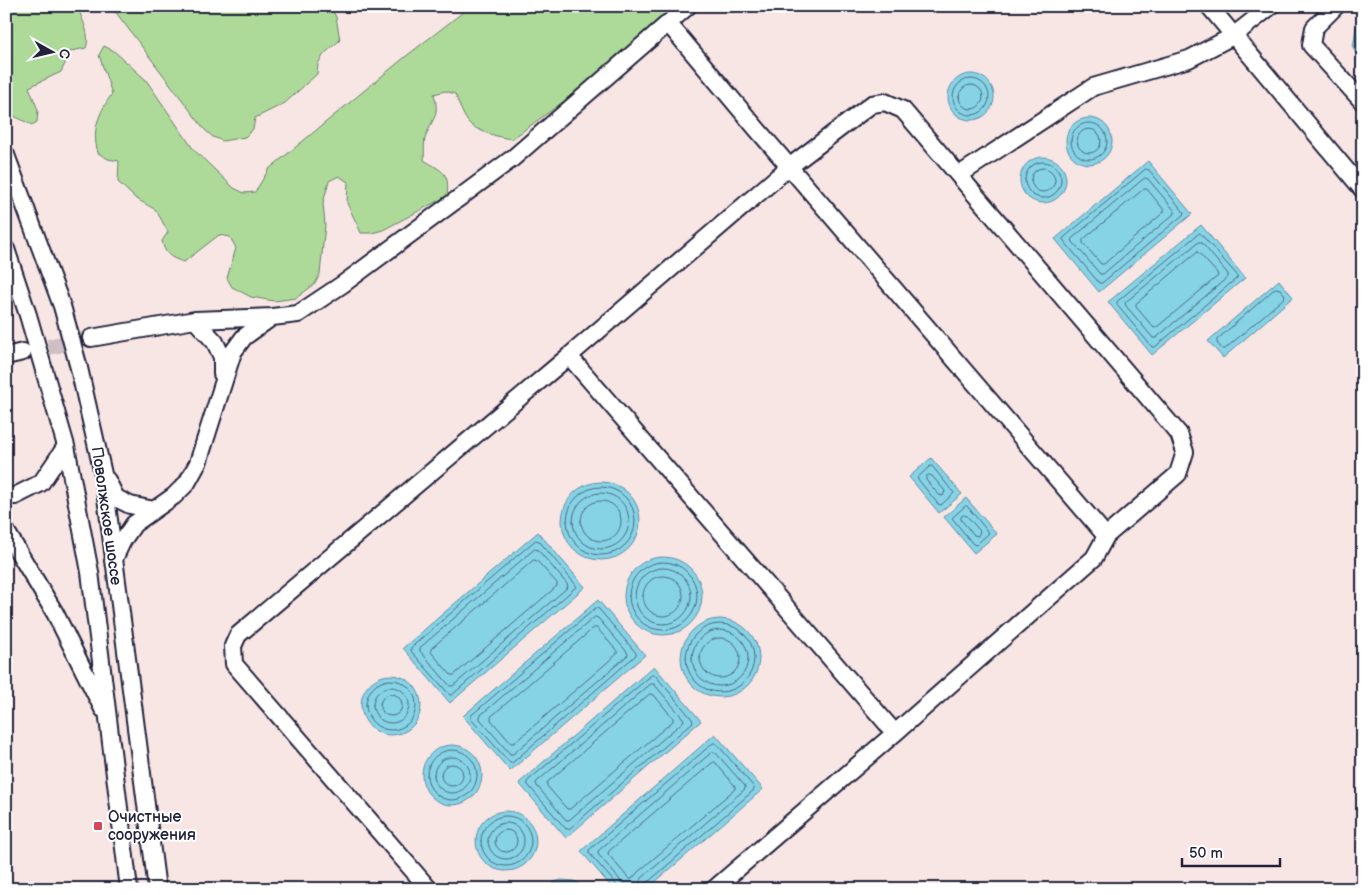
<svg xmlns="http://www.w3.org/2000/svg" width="1369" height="895" font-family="'Balsamiq Sans',sans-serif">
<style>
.green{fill:#adda99;stroke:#687e6a}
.water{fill:#86d3e6;stroke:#5e8ca2}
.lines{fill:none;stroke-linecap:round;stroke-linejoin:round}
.shore{stroke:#4a697f;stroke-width:1}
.minor-tunnel{stroke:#cdbfc3;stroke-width:16;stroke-dasharray:16 8;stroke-linecap:butt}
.minor-casing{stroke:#22223b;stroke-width:20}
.minor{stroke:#fff;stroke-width:16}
.poi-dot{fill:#d1495b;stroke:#fff;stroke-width:2}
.labels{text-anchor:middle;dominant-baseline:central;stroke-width:4;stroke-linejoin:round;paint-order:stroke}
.street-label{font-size:16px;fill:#22223b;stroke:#fff}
.poi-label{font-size:16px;fill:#22223b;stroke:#fff;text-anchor:start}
</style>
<rect width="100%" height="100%" fill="#f8e6e5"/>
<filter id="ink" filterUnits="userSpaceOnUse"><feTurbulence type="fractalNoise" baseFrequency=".02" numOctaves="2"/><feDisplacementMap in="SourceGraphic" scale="10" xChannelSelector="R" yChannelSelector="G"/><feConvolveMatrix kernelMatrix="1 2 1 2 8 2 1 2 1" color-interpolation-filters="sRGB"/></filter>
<g filter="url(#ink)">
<path class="green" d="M6,6H77C82,19 91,35 86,48L71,51L61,72L29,87L38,110L37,122L32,125L14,116L6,104Z
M111,6H330L336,17L340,40L324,54L318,64L317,74L285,103L255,118L253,129L245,137L223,141L213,137L205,130Z
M471,6H679L582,88L512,139C501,138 475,131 468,122C462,114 459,103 455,94L445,91L434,94C440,117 433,116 426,136C423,142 425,152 424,160C443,172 450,172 447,196L383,230L372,233H361L347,203L348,182L339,176L329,181L323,203L325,225L320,274L315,284L296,298L274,301L251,297L232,287L227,278L236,248L230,237L219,235L184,262C170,258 165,254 162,241L168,232L156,210L135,198L118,182L119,161L108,159L98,153C91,130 99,113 112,94L99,55L104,46L114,51L146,80L194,150L234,188L244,193L255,192L269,169L405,57Z"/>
<path class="water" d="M1363,18V65L1353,48L1356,27Z
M948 97a23 23 0 1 1 46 0a23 23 0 1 1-46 0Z
M1066 141a23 23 0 1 1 46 0a23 23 0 1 1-46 0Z
M1020 180a23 23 0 1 1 46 0a23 23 0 1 1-46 0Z
M1148,161L1192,214L1099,292L1055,239Z
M1201,225L1245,278L1152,355L1108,302Z
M1279,280L1293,297L1223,358L1208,341Z
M931,458L962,494L939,513L909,477Z
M562 521a39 39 0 1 1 78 0a39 39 0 1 1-78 0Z
M966,498L997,534L974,553L944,517Z
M538,532L585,587L450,703L403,648Z
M624 596a39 39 0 1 1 78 0a39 39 0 1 1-78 0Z
M598,600L645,655L510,771L463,716Z
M681 658a39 39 0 1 1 78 0a39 39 0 1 1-78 0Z
M654,666L701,721L566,838L519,783Z
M361 705a30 30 0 1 1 60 0a30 30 0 1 1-60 0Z
M715,734L763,789L647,889H613L581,851Z
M422 775a30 30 0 1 1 60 0a30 30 0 1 1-60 0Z
M476 841a30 30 0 1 1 60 0a30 30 0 1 1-60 0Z
M561,880L574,881L587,889H545L555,882Z"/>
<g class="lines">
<path class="shore" d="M953 97a18 18 0 1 1 36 0a18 18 0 1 1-36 0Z
M959 97a12 12 0 1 1 24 0a12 12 0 1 1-24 0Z
M1071 141a18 18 0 1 1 36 0a18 18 0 1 1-36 0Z
M1077 141a12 12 0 1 1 24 0a12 12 0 1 1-24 0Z
M1025 180a18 18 0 1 1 36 0a18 18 0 1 1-36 0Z
M1031 180a12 12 0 1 1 24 0a12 12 0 1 1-24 0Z
M1146,169L1149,170L1183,211L1184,214L1102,283H1099L1064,241L1063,239Z
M1145,178L1148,179L1175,211V213L1103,274H1100L1073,242L1072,239Z
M1144,189H1147L1164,210V212L1104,264H1101L1083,243V240Z
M1200,233L1237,275V278L1155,347H1152L1117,305V302Z
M1199,242H1201L1228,274V277L1156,338H1153L1126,306L1125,303Z
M1198,252L1217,273L1218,276L1157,327L1154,328L1136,307V304Z
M1276,288L1280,289L1285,295L1284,298L1225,349H1222L1217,343V340Z
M932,466L954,493L941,505L938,504L917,478L929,467Z
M929,475L932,476L945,491L943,496L939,495L926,480V477Z
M567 521a34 34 0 1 1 68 0a34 34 0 1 1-68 0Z
M573 521a28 28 0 1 1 56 0a28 28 0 1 1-56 0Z
M581 521a20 20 0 1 1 40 0a20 20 0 1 1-40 0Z
M967,506L989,533L976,545L973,544L952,518L964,507Z
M964,515L967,516L980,531L978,536L974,535L961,520V517Z
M536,540L539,541L576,585V587L452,695H450L411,651V648Z
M535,549L538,550L567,584L568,587L453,686H450L420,651V648Z
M534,560L537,561L557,583V586L454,675H451L431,652V649Z
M629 596a34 34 0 1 1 68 0a34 34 0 1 1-68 0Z
M635 596a28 28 0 1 1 56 0a28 28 0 1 1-56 0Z
M643 596a20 20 0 1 1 40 0a20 20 0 1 1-40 0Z
M596,608L599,609L636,653V655L512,763H510L471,719V716Z
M595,617L598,618L627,652L628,655L513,754H510L480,719V716Z
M686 658a34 34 0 1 1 68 0a34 34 0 1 1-68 0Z
M594,628H597L617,651V654L514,743H511L491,720V717Z
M692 658a28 28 0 1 1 56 0a28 28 0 1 1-56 0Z
M700 658a20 20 0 1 1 40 0a20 20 0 1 1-40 0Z
M652,675H655L692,719L693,722L569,829H566L528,785L527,782Z
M366 705a25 25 0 1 1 50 0a25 25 0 1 1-50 0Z
M651,684H654L683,718L684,721L569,820H566L537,786L536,783Z
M373 705a18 18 0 1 1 36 0a18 18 0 1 1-36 0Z
M650,694L654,695L673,718V721L570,809H567L547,786V783Z
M380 705a11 11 0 1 1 22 0a11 11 0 1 1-22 0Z
M427 775a25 25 0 1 1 50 0a25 25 0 1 1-50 0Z
M434 775a18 18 0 1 1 36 0a18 18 0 1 1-36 0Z
M715,762L735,786V789L638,872L632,879H629L608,854L609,851L712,763Z
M441 775a11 11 0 1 1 22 0a11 11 0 1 1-22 0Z
M481 841a25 25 0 1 1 50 0a25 25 0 1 1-50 0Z
M488 841a18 18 0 1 1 36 0a18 18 0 1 1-36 0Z
M495 841a11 11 0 1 1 22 0a11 11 0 1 1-22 0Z
M617,889L616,884L589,853V850L713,743H716L754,787V790L647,883L645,889
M623,889L620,880L598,854V851L712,752H715L745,786V789L642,878L639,884L638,889"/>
<path class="minor-tunnel" d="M25,352L91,338"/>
<defs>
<path id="minor" d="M1209,6L1363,190
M1336,6L1314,28L1311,45L1363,102
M668,23L756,128L1106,536
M885,102L903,110L1179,434L1185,452L1178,474L1106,536L1094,558L895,733L569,356L789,167L872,104Z
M6,155L62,306L79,368L103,474L157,889
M959,175L1093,87L1189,59L1233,36L1271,6
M6,249L28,315L66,446L90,572L129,889
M195,320L215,342L222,357V374
M91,338L195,320L272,317L298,314L343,284L513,158L688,6
M6,356L23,352
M107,480L116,498L130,505L154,510
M6,496H15L41,483L66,446
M6,531L55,613L103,709
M113,561L123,540L134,524L174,496L187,483L198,463L233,352L244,337L272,317
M429,889L234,664L233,646L238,635L569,356
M714,889L895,733"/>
</defs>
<use href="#minor" class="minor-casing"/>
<use href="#minor" class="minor"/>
</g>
</g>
<rect class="poi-dot" x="93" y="821" width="10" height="10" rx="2.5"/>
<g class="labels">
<g class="street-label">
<text transform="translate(106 516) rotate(82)">Поволжское шоссе</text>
</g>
<g class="poi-label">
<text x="108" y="817">Очистные<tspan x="108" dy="18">сооружения</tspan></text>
</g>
</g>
<rect width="1369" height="895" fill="none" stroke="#fff" stroke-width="25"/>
<rect x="12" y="12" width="1344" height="870" fill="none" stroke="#22223b" stroke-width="2" filter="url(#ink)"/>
<g transform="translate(52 52) rotate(98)" stroke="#ffffff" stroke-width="4" paint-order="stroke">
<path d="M0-4L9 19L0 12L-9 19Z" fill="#22223b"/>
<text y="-8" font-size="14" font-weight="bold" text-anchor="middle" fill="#22223b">С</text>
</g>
<path d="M1182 858v8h98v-8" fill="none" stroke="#22223b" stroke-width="2.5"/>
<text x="1189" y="858" font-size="15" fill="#22223b" stroke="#ffffff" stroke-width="4" paint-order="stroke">50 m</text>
</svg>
